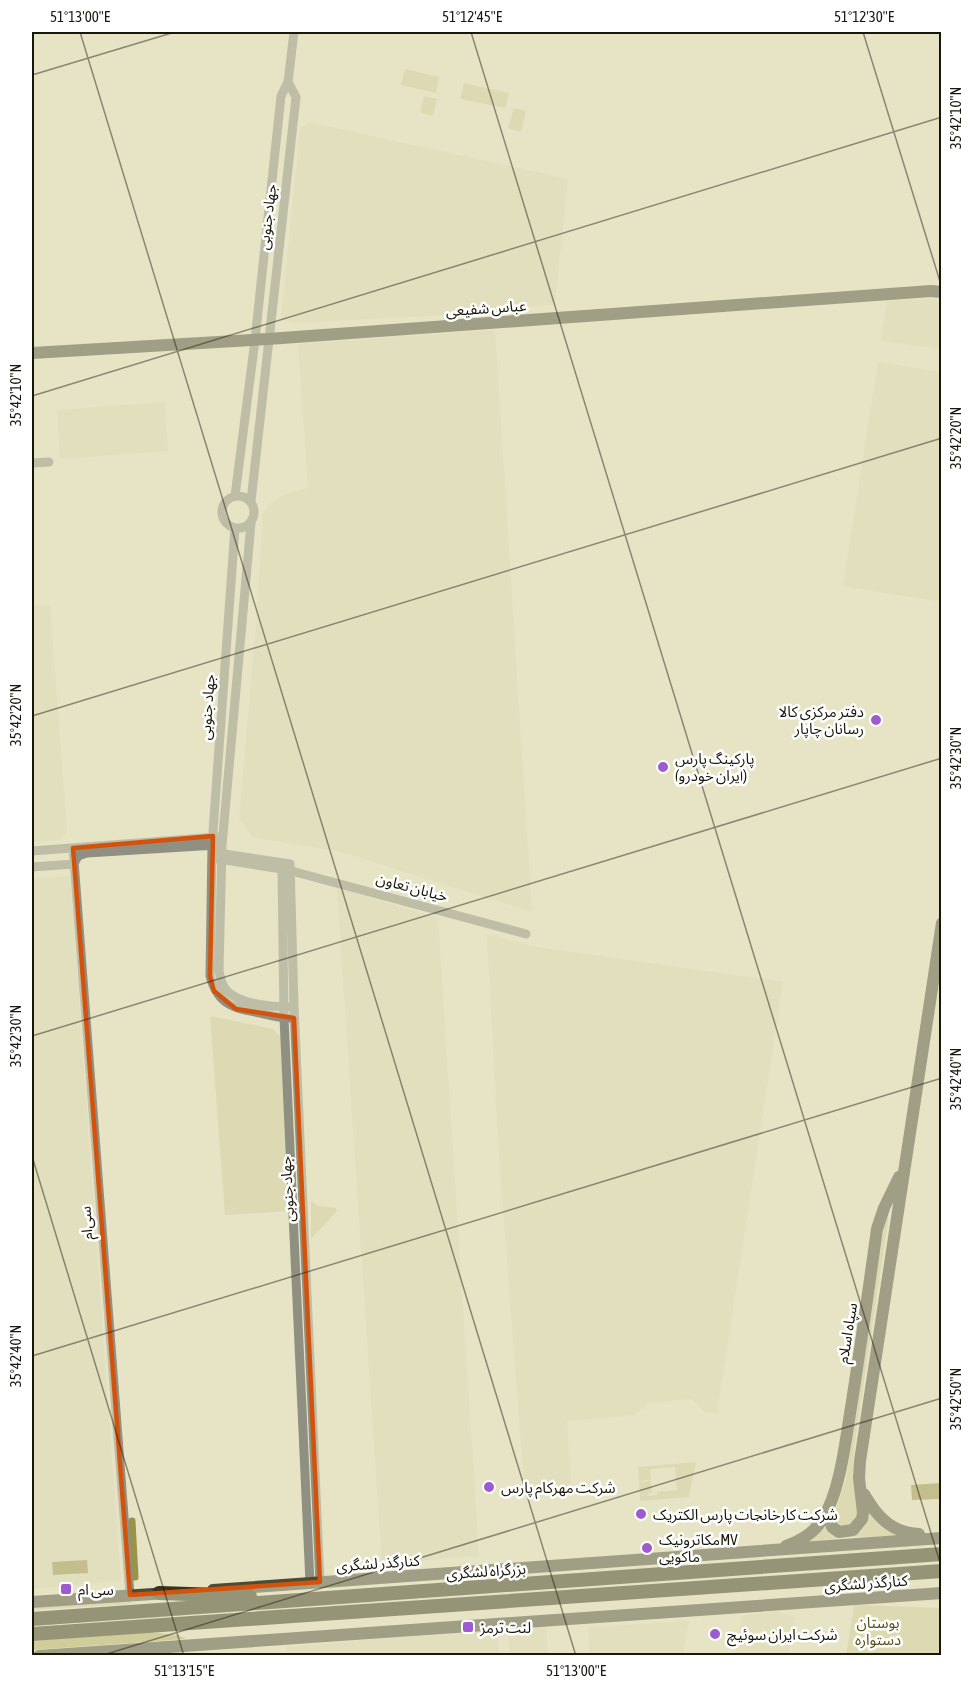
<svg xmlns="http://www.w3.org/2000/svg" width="973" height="1687" font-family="'Asap Condensed','Noto Sans Arabic',sans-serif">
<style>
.built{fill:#dcd9b3}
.green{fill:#d2cf9d}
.forest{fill:#b7b166}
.water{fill:#999349}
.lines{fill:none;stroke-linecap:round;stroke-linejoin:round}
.canal{stroke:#999349;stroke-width:7}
.minor{stroke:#8f8f82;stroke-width:9}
.major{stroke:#4d4b35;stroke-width:12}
.highway{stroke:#36341a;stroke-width:14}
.marked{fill:none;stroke:#d3520c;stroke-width:4.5;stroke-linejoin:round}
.ticks{fill:none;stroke:#18170c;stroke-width:1.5;stroke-opacity:0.45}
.poi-dot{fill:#9e5bd0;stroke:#fff;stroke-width:2}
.labels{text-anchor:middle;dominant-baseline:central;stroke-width:5;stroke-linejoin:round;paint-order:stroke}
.street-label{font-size:15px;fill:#18170c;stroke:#fff}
.poi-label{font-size:15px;fill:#18170c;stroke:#fff;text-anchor:start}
.park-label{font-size:15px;fill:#545017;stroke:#fff}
.neatline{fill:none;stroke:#18170c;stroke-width:2}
.ticks-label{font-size:15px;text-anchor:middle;fill:#18170c}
</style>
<rect width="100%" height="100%" fill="#e6e4c5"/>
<path class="built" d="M308,122L568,179L555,304L448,315L293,323L281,319L300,128Z
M928,299L941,301V349L881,341L887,301Z
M495,330L532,912L338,851L256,838L251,835L239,818L256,626L263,513L271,503L283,495L308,488L298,344Z
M878,362L941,372V602L843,586Z
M165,402L168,451L60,459L57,410Z
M50,605L67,831L60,840L32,842V606Z
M70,876L121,1581L32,1589V879Z
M337,888L438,918L479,1556L382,1564Z
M487,934L537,947L783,982L717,1413L705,1412L692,1399L648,1403L635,1415L567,1421L572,1494L525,1496L498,1141Z
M210,1016L273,1029L282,1039L288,1211L225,1215Z
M777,1611L795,1618L789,1655H735L742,1616Z
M689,1621L683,1655H590L588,1627Z
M546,1625L548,1655H510L508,1628Z
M497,1628L499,1655L287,1656L286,1647Z"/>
<path class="green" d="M405,69L439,77L436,93L401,85Z
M464,83L509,93L505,108L460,99Z
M424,96L437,99L433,116L420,112Z
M514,108L526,111L521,132L508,128Z
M311,1201L318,1206L336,1208L337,1211L311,1239Z
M886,1213H888V1222L854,1448L853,1475L858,1521L840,1529L833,1518L846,1479Z
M696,1462L689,1497L640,1501L639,1482L651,1481L652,1493H648V1496L657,1495V1492L677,1490L675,1467L650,1469L651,1480L639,1481L638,1467Z
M867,1503L902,1536L845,1537L808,1542L827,1524L845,1535Z
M130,1597L131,1604L32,1610V1604Z
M854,1605L941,1608V1655L846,1656Z"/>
<path class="forest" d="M148,1632L178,1635L186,1639L32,1650V1641Z"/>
<path class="water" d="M941,1483V1499L912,1500L911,1485Z
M87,1560L88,1573L53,1575L52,1562Z"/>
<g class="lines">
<path class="canal" d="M132,1521L135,1577"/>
<path class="minor" d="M32,463L49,462
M222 512a16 16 0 1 1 32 0a16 16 0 1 1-32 0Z
M235,496L255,340L281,96L288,82L294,32
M251,501L296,97L288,82
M251,523L222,845L219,971C220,975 221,981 223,985C232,1004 271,1007 290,1007
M235,528L212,845L210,976C218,1005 233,1008 260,1013C270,1015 279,1018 289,1018
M73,848L130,1595
M32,851L217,837
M212,852L290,864L294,1006L320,1582
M212,858L282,869L284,1018L310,1583
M74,864L78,856L87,853L216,845
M32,867L74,864
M284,869L526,934"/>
<path class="major" d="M32,353L268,339L931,291L942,292
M864,1494C877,1517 892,1533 919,1534
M828,1510L832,1527L839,1532L853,1530L862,1519L863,1513L859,1478L860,1461L942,923
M786,1546C800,1541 814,1533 822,1520C841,1491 846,1436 852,1401C861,1344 869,1287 877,1229L884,1208L899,1177
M213,1590L942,1538
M32,1602L168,1593
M39,1656L942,1593"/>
<path class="highway" d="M159,1593L250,1596
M32,1619L942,1554
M32,1634L942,1571"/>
</g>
<path d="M0 0H973V1687H0ZM213,836L210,976L214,991L236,1009L294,1018L320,1582L130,1595L73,848Z" fill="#e6e4c5" fill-opacity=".55" fill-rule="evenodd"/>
<path class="marked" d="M213,836L210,976L214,991L236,1009L294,1018L320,1582L130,1595L73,848Z"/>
<path class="ticks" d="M80,32L576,1656M471,32L942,1569M863,32L942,288M32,75L175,32M32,396L942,117M32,716L942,438M32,1036L942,758M32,1156L184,1656M32,1356L942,1078M100,1656L942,1398"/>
<g class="poi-dot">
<circle cx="876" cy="720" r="6"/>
<circle cx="663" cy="767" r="6"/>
<circle cx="489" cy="1487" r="6"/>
<circle cx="641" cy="1514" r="6"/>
<circle cx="647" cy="1548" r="6"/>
<rect x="60" y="1583" width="12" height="12" rx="3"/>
<rect x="462" y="1621" width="12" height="12" rx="3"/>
<circle cx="715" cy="1634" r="6"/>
</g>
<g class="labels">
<g class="street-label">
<text transform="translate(267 217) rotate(-83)">جهاد جنوبی</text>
<text transform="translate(486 308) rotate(-4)">عباس شفیعی</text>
<text transform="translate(207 707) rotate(-86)">جهاد جنوبی</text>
<text transform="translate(412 887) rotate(15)">خیابان تعاون</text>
<text transform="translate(287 1189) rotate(-93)">جهاد جنوبی</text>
<text transform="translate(86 1223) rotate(-94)">سی‌ام</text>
<text transform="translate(847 1333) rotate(-81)">سپاه اسلام</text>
<text transform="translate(378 1563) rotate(-4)">کنارگذر لشگری</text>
<text transform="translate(486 1571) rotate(-4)">بزرگراه لشگری</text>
<text transform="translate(866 1583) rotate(-4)">کنارگذر لشگری</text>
</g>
<g class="poi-label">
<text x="864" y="711" text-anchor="end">دفتر مرکزی کالا<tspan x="864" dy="17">رسانان چاپار</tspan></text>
<text x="675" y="758">پارکینگ پارس<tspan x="675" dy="17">(ایران خودرو)</tspan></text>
<text x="501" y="1487">شرکت مهرکام پارس</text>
<text x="653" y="1514">شرکت کارخانجات پارس الکتریک</text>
<text x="659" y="1539">مکاترونیکMV<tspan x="659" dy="17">ماکویی</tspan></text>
<text x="78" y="1589">سی ام</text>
<text x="480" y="1627">لنت ترمز</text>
<text x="727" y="1634">شرکت ایران سوئیچ</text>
</g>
<g class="park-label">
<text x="878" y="1622">بوستان<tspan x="878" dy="17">دستواره</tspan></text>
</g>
</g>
<rect width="973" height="1687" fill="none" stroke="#ffffff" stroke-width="66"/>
<rect x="33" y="33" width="907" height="1621" class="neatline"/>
<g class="ticks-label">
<text x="80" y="22">51°13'00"E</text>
<text x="472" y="22">51°12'45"E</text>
<text x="864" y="22">51°12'30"E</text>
<text transform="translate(956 118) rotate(-90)" y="5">35°42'10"N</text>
<text transform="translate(16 395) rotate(-90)" y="5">35°42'10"N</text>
<text transform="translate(956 438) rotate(-90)" y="5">35°42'20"N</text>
<text transform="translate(16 715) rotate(-90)" y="5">35°42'20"N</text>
<text transform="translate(956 758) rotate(-90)" y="5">35°42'30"N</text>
<text transform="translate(16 1036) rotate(-90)" y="5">35°42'30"N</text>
<text transform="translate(956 1079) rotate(-90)" y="5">35°42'40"N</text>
<text transform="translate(16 1356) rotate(-90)" y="5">35°42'40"N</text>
<text transform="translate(956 1399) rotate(-90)" y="5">35°42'50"N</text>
<text x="184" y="1676">51°13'15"E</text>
<text x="576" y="1676">51°13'00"E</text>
</g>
</svg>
